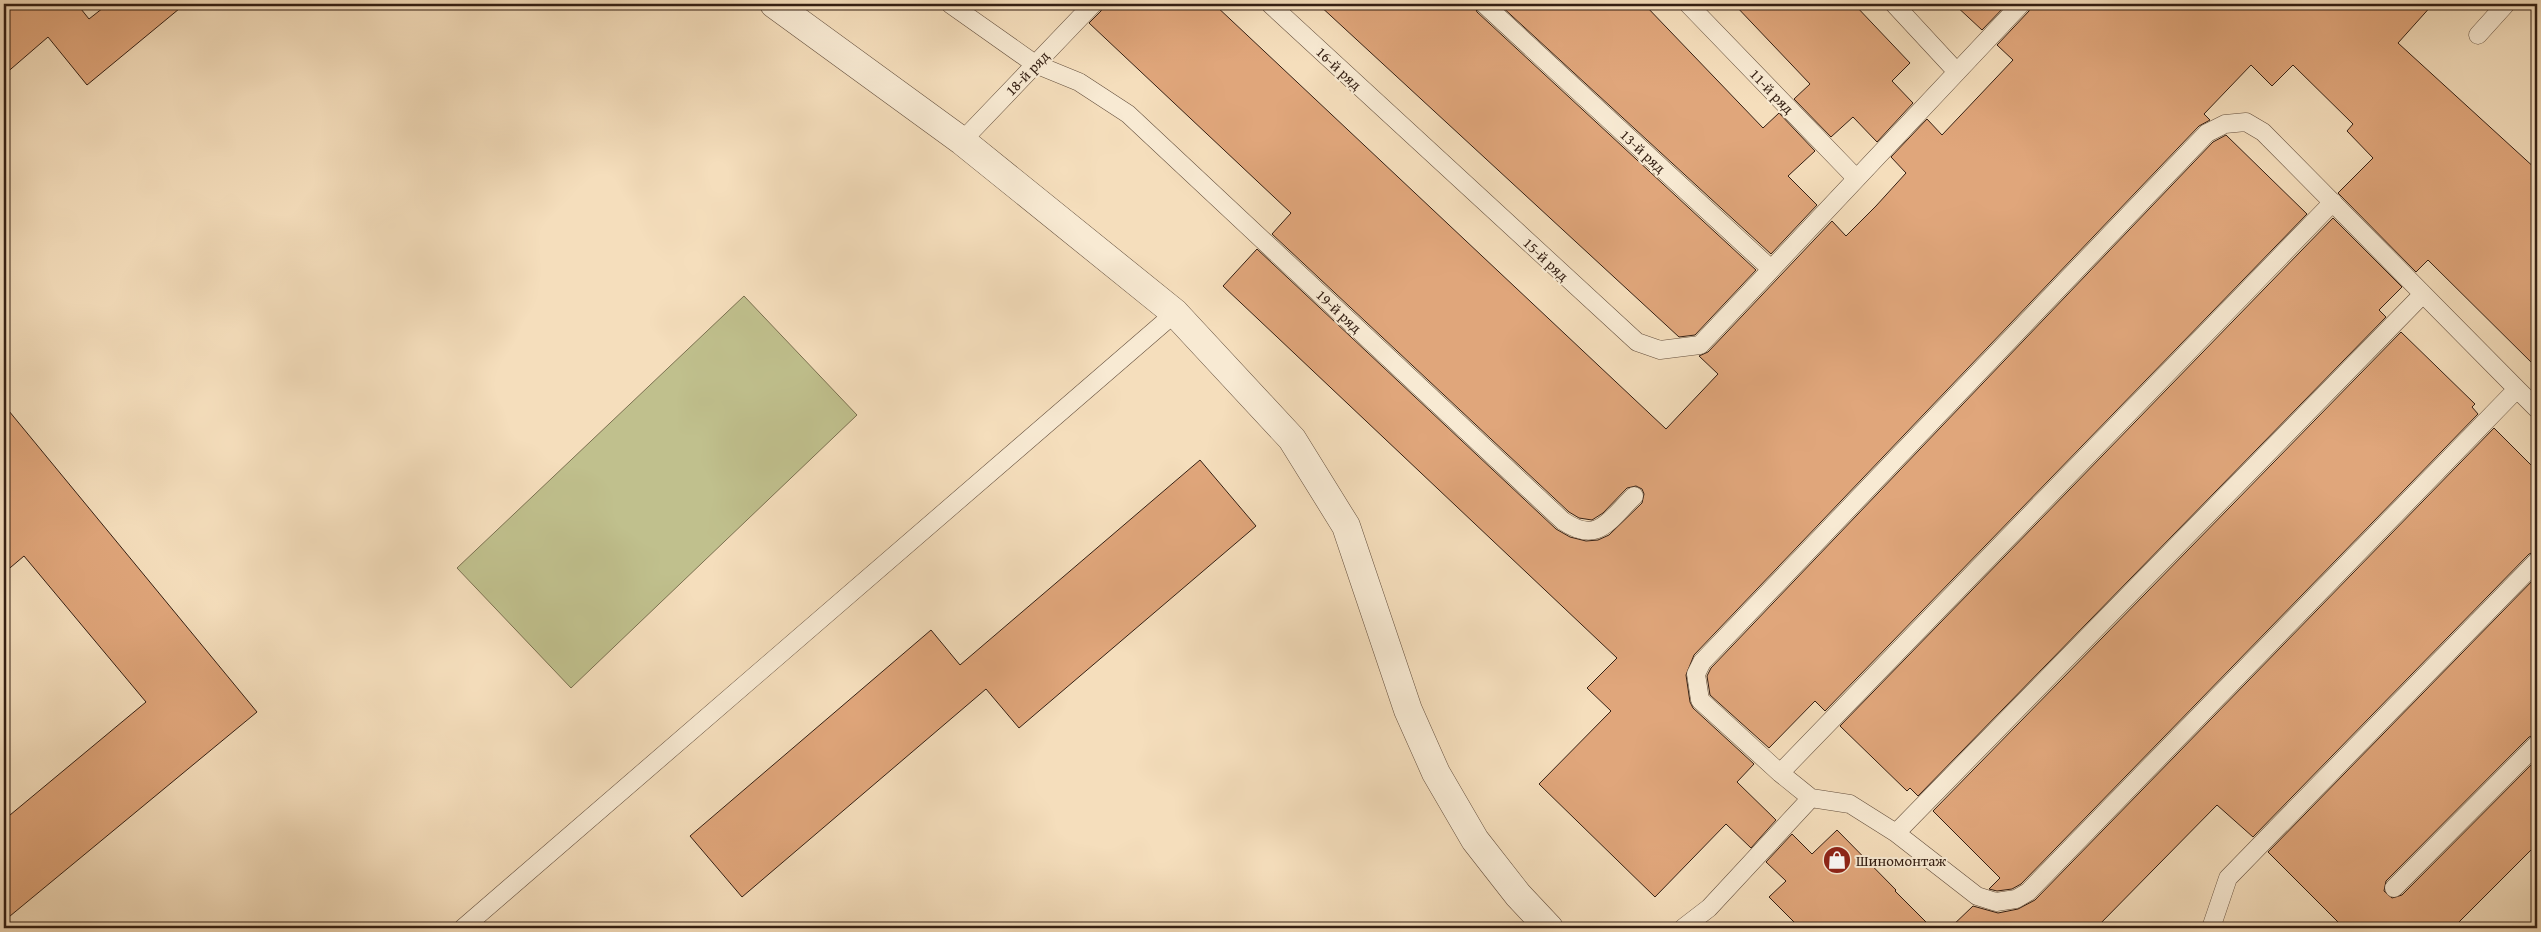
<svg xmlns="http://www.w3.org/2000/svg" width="2541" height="932" font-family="'Gentium Book Plus',serif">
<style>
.green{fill:#c0c08d;stroke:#7a7050}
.building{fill:#e0a67b;stroke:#341f13}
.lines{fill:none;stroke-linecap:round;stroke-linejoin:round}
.service-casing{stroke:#644f3d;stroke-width:19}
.minor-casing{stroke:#644f3d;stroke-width:29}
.service{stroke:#f8ead3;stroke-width:18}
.minor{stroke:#f8ead3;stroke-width:28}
.labels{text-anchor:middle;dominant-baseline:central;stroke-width:4;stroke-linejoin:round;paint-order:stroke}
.street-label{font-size:15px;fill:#341f13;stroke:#f8ead3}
.poi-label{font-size:15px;fill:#341f13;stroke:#f8ead3;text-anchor:start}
</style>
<rect width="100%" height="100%" fill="#f5debc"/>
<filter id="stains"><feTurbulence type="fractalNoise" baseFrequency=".004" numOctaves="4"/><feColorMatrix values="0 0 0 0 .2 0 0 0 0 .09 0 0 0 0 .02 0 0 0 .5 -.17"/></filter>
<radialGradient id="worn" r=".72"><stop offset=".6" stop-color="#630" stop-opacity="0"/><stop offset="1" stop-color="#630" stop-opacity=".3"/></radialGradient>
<path class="green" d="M744,296L857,415L571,688L457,568Z"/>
<path class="building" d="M4,4H88L81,9L89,19L108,4H185L87,85L48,37L4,75Z
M1103,4H1214L1666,429L1718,374L1699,356L1708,352L1832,221L1846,236L1876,206L1906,173L1891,157L1927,119L1942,135L2013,60L1997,45L2029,11L2031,4H2433L2398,43L2537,170V368L2428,260L2416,272L2338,193L2373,158L2347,131L2353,124L2293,65L2272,86L2251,65L2204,114L2210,120L2199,126L1694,655L1686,675L1690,702L1693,708L1754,764L1737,782L1776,820L1751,848L1726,824L1655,897L1539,784L1611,711L1587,688L1617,658L1223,286L1257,249L1556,529L1570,537L1586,541L1598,540L1609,535L1642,503L1644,494L1642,489L1636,486L1627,488L1603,513L1592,520L1579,518L1569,512L1272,234L1291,213L1089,23L1101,11Z
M1318,4H1474L1477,12L1756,270L1695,335L1679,337Z
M1499,4H1644L1763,128L1779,113L1815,151L1788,176L1817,205L1771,254Z
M1734,4H1854L1910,63L1892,81L1913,103L1877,142L1853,117L1831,137L1794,99L1810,84Z
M1954,4H2007L1982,30Z
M2226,135L2307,214L1825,711L1815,701L1813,703L1769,748L1710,695L1707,676L1711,668L2213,142Z
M2333,218L2402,287L2379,310L2386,317L1918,796L1910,788L1907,791L1840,726Z
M2401,332L2475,404L2472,407L2478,414L2021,884L2012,889L1997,891L1989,889L2000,878L1933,811Z
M4,405L257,712L4,921V820L146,702L24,556L4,573Z
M2494,428L2537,471V551L2529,554L2253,837L2217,805L2096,928H1950L1973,906L1998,913L2018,909L2035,900Z
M1200,460L1256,526L1019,728L986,689L742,897L690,836L931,630L960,665Z
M2537,576V734L2529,737L2386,881L2384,891L2392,898L2402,895L2537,759V844L2453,928H2344L2268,852Z
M1837,830L1896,890L1895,891L1932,928H1800L1769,897L1786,881L1766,862L1792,834L1812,854Z"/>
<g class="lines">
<defs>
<path id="service" d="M950,4L1035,64L1079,82L1128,114L1563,521C1598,545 1609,520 1634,496
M1270,4L1637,342L1660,350L1700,345L2021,4
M1484,4L1771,269
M1688,4L1856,178
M1894,4L1957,72
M2478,35L2506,4
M2246,122L2263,132L2517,389L2028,892L2016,899L1996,902L1977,896L1896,833L1850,804L1811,798L1780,773L1700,700L1696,674L1702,662L2207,133L2225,124Z
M962,141L1093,4
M2517,389L2537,409
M1780,773L2333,202
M1896,833L2423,294
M2394,888L2537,744
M463,928L1175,313
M1683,928L1709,908L1811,798
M2211,928L2228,878L2537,561"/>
<path id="minor" d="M774,4L962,141L1175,313L1292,439L1346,526L1408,710L1436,773L1475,840L1518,895L1549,928"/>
</defs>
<use href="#service" class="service-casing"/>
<use href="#minor" class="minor-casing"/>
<use href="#service" class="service"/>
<use href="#minor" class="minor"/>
</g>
<defs>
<symbol id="shop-disc" viewBox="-11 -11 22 22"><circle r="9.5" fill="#8f2418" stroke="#f8ead3"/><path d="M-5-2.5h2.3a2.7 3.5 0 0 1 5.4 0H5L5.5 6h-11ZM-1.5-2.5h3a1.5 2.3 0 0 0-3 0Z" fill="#fff"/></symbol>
</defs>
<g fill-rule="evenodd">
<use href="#shop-disc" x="1821" y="844" width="32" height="32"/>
</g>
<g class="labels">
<g class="street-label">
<text transform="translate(1339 68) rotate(43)">16-й ряд</text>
<text transform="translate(1027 73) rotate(-46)">18-й ряд</text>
<text transform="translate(1772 91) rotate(46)">11-й ряд</text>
<text transform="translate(1643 151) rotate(43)">13-й ряд</text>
<text transform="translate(1546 259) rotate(43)">15-й ряд</text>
<text transform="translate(1339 311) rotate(43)">19-й ряд</text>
</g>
<g class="poi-label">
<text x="1856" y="860">Шиномонтаж</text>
</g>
</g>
<rect width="2541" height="932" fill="none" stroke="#f5debc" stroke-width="20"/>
<rect x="5" y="5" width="2531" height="922" fill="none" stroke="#341f13" stroke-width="2.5"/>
<rect x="10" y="10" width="2521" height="912" fill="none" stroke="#341f13"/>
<rect width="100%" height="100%" filter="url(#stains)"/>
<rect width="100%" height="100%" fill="url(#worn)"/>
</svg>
